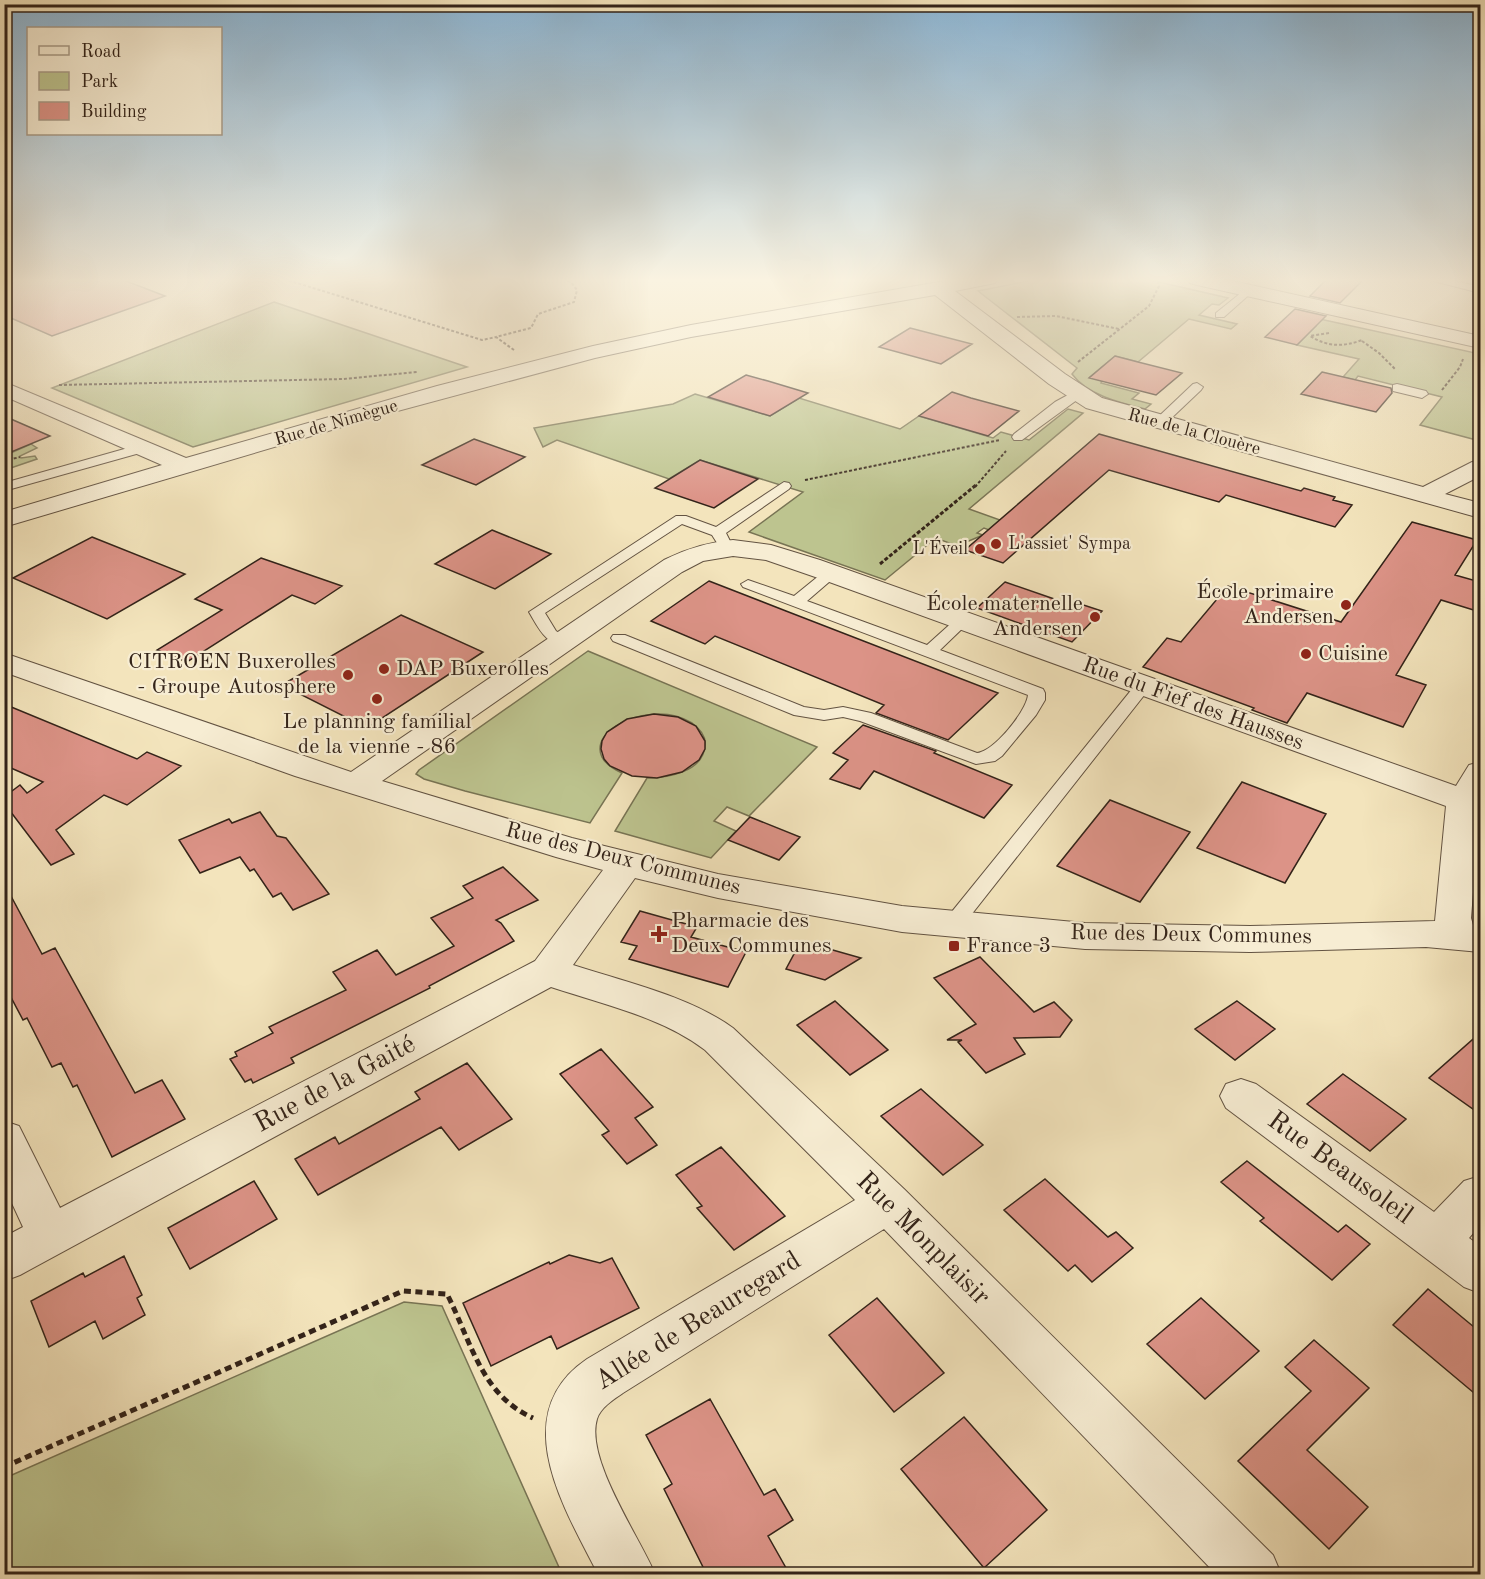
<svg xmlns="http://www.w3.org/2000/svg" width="1485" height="1579" font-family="'Old Standard TT',serif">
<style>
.green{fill:#bdc48f;stroke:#787454;stroke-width:1.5}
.building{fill:#dc9387;stroke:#332319;stroke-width:1.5}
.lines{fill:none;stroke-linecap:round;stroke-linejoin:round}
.service-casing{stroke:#635342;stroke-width:2}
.minor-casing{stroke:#635342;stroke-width:2}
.path-far2{stroke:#332319;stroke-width:2;stroke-dasharray:3 2;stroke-linecap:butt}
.path-far1{stroke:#332319;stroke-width:3;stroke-dasharray:4 2;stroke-linecap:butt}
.path{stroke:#332319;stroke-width:5;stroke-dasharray:7 4.5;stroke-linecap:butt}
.service{fill:#f7edd3;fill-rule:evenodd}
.minor{fill:#f7edd3;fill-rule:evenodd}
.poi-dot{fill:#8f2418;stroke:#f7edd3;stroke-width:2}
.labels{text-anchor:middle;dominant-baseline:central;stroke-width:4.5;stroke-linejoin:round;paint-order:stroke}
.far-street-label{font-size:18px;fill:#332319;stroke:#f7edd3}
.far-poi-label{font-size:18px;fill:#332319;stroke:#f7edd3;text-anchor:start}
.poi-label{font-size:22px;fill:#332319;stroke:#f7edd3;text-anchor:start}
.street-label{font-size:22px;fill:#332319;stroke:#f7edd3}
.near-street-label{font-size:27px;fill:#332319;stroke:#f7edd3}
</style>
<rect width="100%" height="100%" fill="#f3e4bc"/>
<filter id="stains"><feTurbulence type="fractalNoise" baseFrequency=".00333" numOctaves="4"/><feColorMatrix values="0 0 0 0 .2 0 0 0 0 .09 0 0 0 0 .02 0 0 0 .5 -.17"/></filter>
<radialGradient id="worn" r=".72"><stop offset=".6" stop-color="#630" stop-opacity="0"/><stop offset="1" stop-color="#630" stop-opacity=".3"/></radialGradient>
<path class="green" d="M1038,279H1146L1228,298L1219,305L1212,304L1199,315L1237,324L1231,329L1189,319L1138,362L1115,356L1090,377L1102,381L1101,383L1139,393L1132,399L1151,404L1145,409C1121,403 1087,395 1072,374L1077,368L978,291Z
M274,302L467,367L193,447L52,388Z
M1306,316L1480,354V441L1420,425L1442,397L1358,376L1355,380L1343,377L1359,359L1297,345L1316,326Z
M695,394L770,416L799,398L900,429L919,416L993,438L1001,432L1029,440L1068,409L1083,413L969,509L1000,520L989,530L984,528L977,533L983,535L957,546L936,538L885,580L749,532L803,492L700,460L669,479L557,440L543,447L534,428L673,404Z
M31,444L37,448L20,456L21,458L35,456L37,459L5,470V450L11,453Z
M588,651L817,747L749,816L727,807L714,821L736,831L711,858L615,831L647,778C667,778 704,772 705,745C706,736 699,728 692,723C644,693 560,745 622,773L590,823L465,791L424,779L416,774L419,770Z
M404,1302L442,1306L562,1574H5V1478Z"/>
<path class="building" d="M4,279H121L165,296L52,336L4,315Z
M1327,279H1364L1340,303L1310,296Z
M1295,309L1326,316L1297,345L1265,337Z
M910,328L972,344L941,364L879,347Z
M1115,356L1138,362L1182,373L1156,395L1089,378Z
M1322,372L1391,388L1392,393L1376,412L1301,394Z
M746,375L768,381L808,393L770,416L708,397Z
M952,392L971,398L1019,411L988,436L919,416Z
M4,416L50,436L4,455Z
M1099,434L1301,491L1304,488L1335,497L1333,500L1352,505L1335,527L1226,495L1219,502L1109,470L1003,563L965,550Z
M474,439L525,457L476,485L422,465Z
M700,460L758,479L714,508L655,488Z
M1412,522L1477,540L1455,575L1480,582V612L1441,600L1396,675L1426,685L1403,727L1307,693L1287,723L1252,710L1254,708L1143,667L1167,638L1181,642L1228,586L1341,622Z
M492,530L551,554L495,589L435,564Z
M92,537L185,574L107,619L13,578Z
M261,558L342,586L315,604L292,595L187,662L157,650L222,610L195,599Z
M709,581L786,611L998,693L948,740L876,713L884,705L715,636L705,644L651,621Z
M1005,582L1063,602L1065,599L1102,611L1072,642L977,608Z
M401,615L483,652L367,728L282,685Z
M4,704L137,759L147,752L181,766L127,805L104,795L56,830L74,854L51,865L4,803V797L20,785L27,793L43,782L4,765Z
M654,714L678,717L696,726L705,741V749L699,760L682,772L657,778L632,776L610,766L604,759L601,749L602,741L607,732L627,719Z
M863,725L936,751L934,753L1012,785L984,818L874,771L860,789L830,779L848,760L833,753Z
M1242,782L1326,814L1285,883L1197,848Z
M1110,800L1190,832L1140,902L1057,866Z
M260,812L277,836L286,838L329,894L293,910L281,893L273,897L254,869L250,871L240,857L200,873L179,840L229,819L232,823Z
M750,817L800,837L779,860L728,840Z
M503,867L538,900L496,920L501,923L514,941L429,986L430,988L291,1058L294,1063L253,1083L251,1079L245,1082L230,1059L237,1056L235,1052L273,1033L269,1027L346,990L333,972L377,950L396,975L454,946L431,918L473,898L463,886Z
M4,883L42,954L55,948L135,1093L162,1080L185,1119L112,1157L77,1085L73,1087L61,1063L52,1067L27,1018L23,1020L4,984Z
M640,911L697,927L691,937L746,952L728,987L629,959L637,946L621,942Z
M801,941L861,958L825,980L786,969Z
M980,957L1034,1012L1054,1002L1072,1020L1060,1037L1014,1038L1025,1054L986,1073L958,1042L962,1040H947L976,1024L934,978Z
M835,1001L888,1050L850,1075L797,1025Z
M1237,1001L1275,1029L1235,1060L1195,1029Z
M1480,1033V1114L1429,1078Z
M601,1049L653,1107L635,1118L657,1145L627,1164L602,1135L609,1131L560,1074Z
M467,1063L512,1119L459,1150L441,1127L318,1195L295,1159L335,1137L339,1144L420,1099L415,1092Z
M1343,1074L1406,1119L1370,1151L1307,1104Z
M921,1089L983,1145L943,1175L881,1116Z
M721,1147L785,1216L734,1250L697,1208L702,1206L676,1175Z
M1247,1161L1338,1232L1346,1225L1370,1244L1332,1280L1260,1221L1264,1218L1221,1182Z
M1045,1179L1108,1237L1116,1232L1133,1248L1092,1282L1075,1265L1068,1271L1004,1210Z
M254,1181L277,1219L190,1269L168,1228Z
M569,1255L600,1263L612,1258L639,1308L557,1349L551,1336L491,1366L463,1303L549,1262L550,1264Z
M124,1256L142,1295L137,1298L145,1315L103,1339L95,1321L49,1347L31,1301L83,1273L85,1277Z
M1428,1289L1480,1332V1398L1393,1325Z
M877,1298L944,1373L894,1412L829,1335Z
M1201,1298L1259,1351L1205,1399L1147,1344Z
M1314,1340L1369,1388L1307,1450L1368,1507L1329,1549L1238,1461L1311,1391L1285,1367Z
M710,1399L764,1495L775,1489L793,1520L768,1536L790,1575H707L664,1489L672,1484L646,1435Z
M964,1417L1047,1510L984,1568L901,1469Z"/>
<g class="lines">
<defs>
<path id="service" d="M1426,279H1447L1480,287V293Z
M1247,288L1251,289V293L1224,317H1216V313Z
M1197,383L1203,387L1201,390L1163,426H1155L1153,423L1155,420L1193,384Z
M1397,384L1426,391L1428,394L1422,398L1393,391V385Z
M1077,390L1083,394L1081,397L1022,440H1014L1012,437L1014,434L1055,402Z
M142,444L148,448L147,451L4,491V483Z
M784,482L789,483L791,486L789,489L726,533L731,543L729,546H719L712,535L682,524L545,613L556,631L572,641L570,644C548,650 538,627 529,612L676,516H686L716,527Z
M831,569L836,570L838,573L836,576L807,601L927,645L957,618H967L970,621L967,624L940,650L1043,689L1045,693V700L1036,715L1002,756L995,761L976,764L860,721L843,717L824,720L794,715L613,641L611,638L613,635H625L804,707L824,710L843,707L871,713L977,753C994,751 1026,712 1028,695L743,587L741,584L748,580L794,596L826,570Z
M1143,681L1151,686L1149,689L960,929L953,931L946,929L943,924L946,919L1137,683Z"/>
<path id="minor" d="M956,279H997L995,283L955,291L1065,374L1102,398L1423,487L1472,462L1480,460V476L1445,494L1480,503V518L1086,408L1049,384L935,295L691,337L595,358L379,416L4,527V512L162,465L4,396V382L186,458L437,386L593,346L691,325Z
M1188,279H1224L1480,336V348L1197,285L1190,283Z
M733,540L771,545L820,560L1456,786L1469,765L1480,762V802L1471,918L1473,925L1480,926V952L1426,947L1250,952L1085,949L902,932L718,898L635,878L573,965C625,982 689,996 733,1028L904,1189L1273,1555L1281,1574H1216L884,1229L623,1393C614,1399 600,1408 597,1419C585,1459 639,1536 655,1574H598C564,1508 506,1414 587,1359L855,1200L705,1050C662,1017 602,1004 551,987L20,1275L4,1281V1237L23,1227L4,1186V1121L19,1126L60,1208L535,961L603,870L556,857L295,776L4,672V653L351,772L664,560C686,549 708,542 733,540ZM733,556L766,560L821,579L1446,806L1435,921L1250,926L1085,923L902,906L718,874L572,838L382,781L682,572L703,561Z
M1241,1079L1256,1084L1434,1212L1464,1181L1480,1176V1225L1469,1238L1480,1246V1293L1464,1287L1226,1108L1220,1096L1226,1084Z"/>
</defs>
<use href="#service" class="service-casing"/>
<use href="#minor" class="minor-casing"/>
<path class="path-far2" d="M284,279L482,340L496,337
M1017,317L1056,316L1119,329
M1329,333L1310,336C1328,347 1343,347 1362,340
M1362,341L1379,353L1395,369
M514,350L496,337L531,328L538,314L574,302L577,290L571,282L562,279
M1078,362L1149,306L1159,286L1158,281
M59,385L343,379L417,372
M1442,390L1460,367L1463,359
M4,461L20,457
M805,480L1000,440
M975,487L1006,451"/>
<path class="path-far1" d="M880,564L976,485"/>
<path class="path" d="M4,1467L403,1291L447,1294C471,1341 481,1395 533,1418"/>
<use href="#service" class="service"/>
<use href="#minor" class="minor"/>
</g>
<linearGradient id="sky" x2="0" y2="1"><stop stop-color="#8cb7d7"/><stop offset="0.56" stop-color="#faf3e1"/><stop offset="1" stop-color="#faf3e1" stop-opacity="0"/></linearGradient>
<rect width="1485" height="501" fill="url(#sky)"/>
<g class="poi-dot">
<circle cx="996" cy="544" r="6"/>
<circle cx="980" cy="549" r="6"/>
<circle cx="1346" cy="605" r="6"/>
<circle cx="1095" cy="617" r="6"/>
<circle cx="1306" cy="654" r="6"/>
<circle cx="384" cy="669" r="6"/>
<circle cx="348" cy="675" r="6"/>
<circle cx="377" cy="699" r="6"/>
<path d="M656 925h6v6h6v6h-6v6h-6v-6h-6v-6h6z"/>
<rect x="948" y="940" width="12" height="12" rx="3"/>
</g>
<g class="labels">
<g class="far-street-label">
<text transform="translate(336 423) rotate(-16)">Rue de Nimègue</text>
<text transform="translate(1194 432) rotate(15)">Rue de la Clouère</text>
</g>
<g class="far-poi-label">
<text x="1008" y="544">L'assiet' Sympa</text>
<text x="968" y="549" text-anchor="end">L'Éveil</text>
</g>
<g class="poi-label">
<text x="1334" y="592" text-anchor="end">École primaire<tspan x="1334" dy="25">Andersen</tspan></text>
<text x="1083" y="604" text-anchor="end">École maternelle<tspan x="1083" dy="25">Andersen</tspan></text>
<text x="1318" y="654">Cuisine</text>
<text x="336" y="662" text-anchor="end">CITROEN Buxerolles<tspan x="336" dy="25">- Groupe Autosphere</tspan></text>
<text x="396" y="669">DAP Buxerolles</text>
<text x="377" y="722" text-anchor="middle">Le planning familial<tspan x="377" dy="25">de la vienne - 86</tspan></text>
<text x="671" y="921">Pharmacie des<tspan x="671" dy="25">Deux Communes</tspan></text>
<text x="966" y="946">France 3</text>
</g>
<g class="street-label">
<text transform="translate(1193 704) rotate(20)">Rue du Fief des Hausses</text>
<text transform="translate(623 859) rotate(14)">Rue des Deux Communes</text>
<text transform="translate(1191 935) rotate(1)">Rue des Deux Communes</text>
</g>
<g class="near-street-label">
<text transform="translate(335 1084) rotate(-28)">Rue de la Gaité</text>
<text transform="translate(1340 1168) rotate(36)">Rue Beausoleil</text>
<text transform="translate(923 1239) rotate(45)">Rue Monplaisir</text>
<text transform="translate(698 1321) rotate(-32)">Allée de Beauregard</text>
</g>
</g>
<rect width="1485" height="1579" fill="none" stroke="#f3e4bc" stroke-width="24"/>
<rect x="6" y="6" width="1473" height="1567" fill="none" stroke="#332319" stroke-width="3"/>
<rect x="12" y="12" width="1461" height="1555" fill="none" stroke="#332319" stroke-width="1.5"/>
<rect x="27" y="27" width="195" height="108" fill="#f7edd3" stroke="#a99c89" stroke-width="1.5"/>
<rect x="39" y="46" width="30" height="9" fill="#f7edd3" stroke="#a99c89" stroke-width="1.5"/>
<text x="81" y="57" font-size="18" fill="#332319">Road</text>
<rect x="39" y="72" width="30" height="18" fill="#bdc48f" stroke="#a99c89" stroke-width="1.5"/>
<text x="81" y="87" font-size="18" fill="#332319">Park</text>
<rect x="39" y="102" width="30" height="18" fill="#dc9387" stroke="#a99c89" stroke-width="1.5"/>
<text x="81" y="117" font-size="18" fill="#332319">Building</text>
<rect width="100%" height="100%" filter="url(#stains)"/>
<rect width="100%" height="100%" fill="url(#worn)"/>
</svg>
